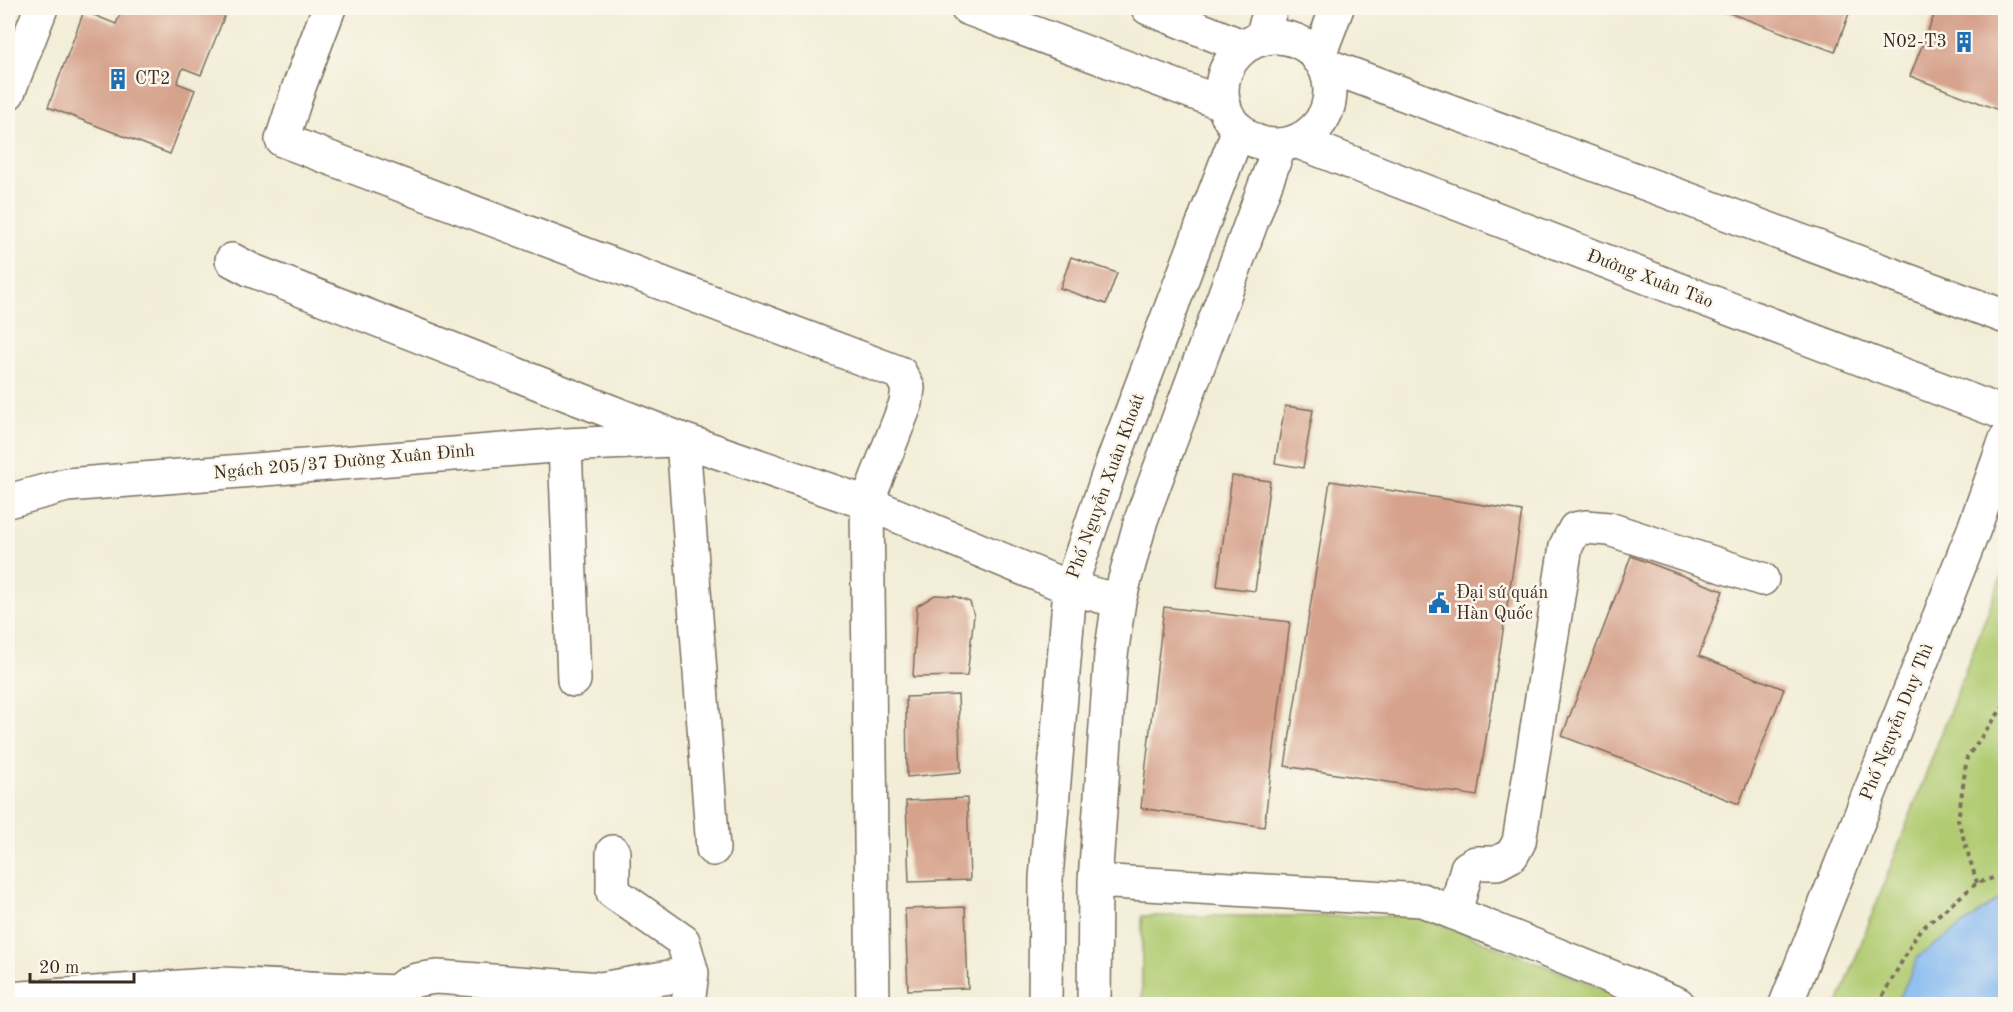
<svg xmlns="http://www.w3.org/2000/svg" width="2013" height="1012" font-family="'Old Standard TT',serif">
<style>
.green{fill:#b0cb71;stroke:#767a48;stroke-width:1.5}
.water{fill:#81b7f0;stroke:#5e7087;stroke-width:1.5}
.building{fill:#d6a28c}
.lines{fill:none;stroke-linecap:round;stroke-linejoin:round}
.minor-casing{stroke:#7b6e5e;stroke-width:36}
.major-casing{stroke:#7b6e5e;stroke-width:36}
.path{stroke:#7b6e5e;stroke-width:4;stroke-dasharray:4.5 4.5;stroke-linecap:butt}
.minor{stroke:#fff;stroke-width:33}
.major{stroke:#fff;stroke-width:33}
.labels{text-anchor:middle;dominant-baseline:central;stroke-width:5;stroke-linejoin:round;paint-order:stroke}
.poi-label{font-size:18px;fill:#3b2a1e;stroke:#fbf7ec;text-anchor:start}
.street-label{font-size:18px;fill:#3b2a1e;stroke:#fbf7ec}
</style>
<rect width="100%" height="100%" fill="#fbf7ec"/>
<filter id="ink" filterUnits="userSpaceOnUse"><feTurbulence type="fractalNoise" baseFrequency=".0167" numOctaves="2"/><feDisplacementMap in="SourceGraphic" scale="12" xChannelSelector="R" yChannelSelector="G"/><feConvolveMatrix kernelMatrix="1 2 1 2 8 2 1 2 1" color-interpolation-filters="sRGB"/></filter>
<filter id="wash" filterUnits="userSpaceOnUse"><feTurbulence type="fractalNoise" baseFrequency=".008" numOctaves="4" result="noise"/><feDisplacementMap in="SourceGraphic" scale="24" xChannelSelector="R" yChannelSelector="G"/><feGaussianBlur stdDeviation="1.35" result="paint"/><feColorMatrix in="noise" values="0 0 0 0 0 0 0 0 0 0 0 0 0 0 0 0 0 1.4 0 .05"/><feComposite in="paint" operator="in"/></filter>
<g filter="url(#wash)">
<rect width="100%" height="100%" fill="#f2edd6"/>
<path class="green" d="M2005,567V1004H1838Z
M1142,916H1420L1641,1004H1142Z"/>
<path class="water" d="M2005,895V1004H1897L1918,957Z"/>
<g id="blocks">
<path class="building" d="M111,8H222L227,10L201,75L183,68L177,83L195,90L170,154L48,107L84,11L116,24L121,12Z
M1716,8H1851L1835,52Z
M1937,8H2006V113L1910,76Z
M1071,257L1117,273L1106,304L1060,288Z
M1285,406L1313,410L1303,468L1275,463Z
M1232,476L1270,481L1255,591L1217,586Z
M1330,481L1522,511L1477,796L1285,766Z
M1631,556L1723,591L1699,656L1784,689L1739,804L1562,736Z
M935,595L954,596L970,602L974,615L967,676L913,677L917,606Z
M1164,607L1290,622L1264,827L1141,808Z
M958,695L961,772L907,777L906,697Z
M967,798L970,880L909,882L906,801Z
M965,907L968,988L908,990L905,909Z"/>
</g>
</g>
<g filter="url(#ink)">
<use href="#blocks" fill-opacity="0" stroke="#7b6e5e" stroke-width="1.5"/>
<g class="lines">
<defs>
<path id="minor" d="M329,8L299,87L282,140L900,373L908,388L906,403L867,503L873,1004
M1261,39L1271,8
M1318,58L1337,8
M8,93L41,8
M232,260L251,270L683,440L867,503L1070,588L1119,601
M683,440L713,849
M565,445L574,680
M8,501L67,485L565,445L672,440
M613,852V892L683,941L692,973L688,1004
M1095,881L1422,900L1678,1004
M1455,913L1467,868L1475,863H1497L1512,855L1519,842L1566,546L1575,529L1586,527L1609,529L1762,579
M397,992C408,979 421,979 437,977L601,989L692,973
M8,999L222,984L397,992V1004
M1045,1004L1046,878L1070,588L1113,461L1239,129
M1094,1004L1095,881L1111,655L1119,601L1141,520L1280,145
M1786,1004L1974,529L2006,439"/>
<path id="major" d="M967,8L1224,104
M1148,8L1244,47
M1222 91a54 54 0 1 1 108 0a54 54 0 1 1-108 0Z
M1323,64L2006,317
M1296,141L1667,285L2006,414"/>
</defs>
<use href="#minor" class="minor-casing"/>
<use href="#major" class="major-casing"/>
<path class="path" d="M1977,883L1958,820L1967,757L2006,703
M1878,1004L1919,931L1977,883L2006,874"/>
<use href="#minor" class="minor"/>
<use href="#major" class="major"/>
</g>
</g>
<defs>
<symbol id="building-bare" viewBox="-9 -9 18 18"><path d="M-4-6H4V6H1V3H-1V6H-4ZM-2.5-4.3h1.7v1.8h-1.7ZM.8-4.3h1.7v1.8H.8ZM-2.5-1h1.7V.8h-1.7ZM.8-1h1.7V.8H.8Z" fill="#1f6fb2" stroke="#fbf7ec" stroke-width="2.5" paint-order="stroke"/></symbol>
<symbol id="civic-bare" viewBox="-9 -9 18 18"><path d="M-.6-6.5H3V-4.5H.6V-3L4-1V1h2V6H-6V1h2V-1L-.6-3ZM-1.2 2.5V6h2.4V2.5Z" fill="#1f6fb2" stroke="#fbf7ec" stroke-width="2.5" paint-order="stroke"/></symbol>
</defs>
<g fill-rule="evenodd">
<use href="#building-bare" x="1949" y="27" width="30" height="30"/>
<use href="#building-bare" x="103" y="64" width="30" height="30"/>
<use href="#civic-bare" x="1424" y="588" width="30" height="30"/>
</g>
<g class="labels">
<g class="poi-label">
<text x="1947" y="42" text-anchor="end">N02-T3</text>
<text x="135" y="79">CT2</text>
<text x="1456" y="593">Đại sứ quán<tspan x="1456" dy="21">Hàn Quốc</tspan></text>
</g>
<g class="street-label">
<text transform="translate(1650 279) rotate(21)">Đường Xuân Tảo</text>
<text transform="translate(344 462) rotate(-5)">Ngách 205/37 Đường Xuân Đỉnh</text>
<text transform="translate(1106 486) rotate(-70)">Phố Nguyễn Xuân Khoát</text>
<text transform="translate(1897 722) rotate(-68)">Phố Nguyễn Duy Thì</text>
</g>
</g>
<rect width="2013" height="1012" fill="none" stroke="#fbf7ec" stroke-width="30"/>
<path d="M30 973v9h104v-9" fill="none" stroke="#3b2a1e" stroke-width="3"/>
<text x="39" y="973" font-size="18" fill="#3b2a1e" stroke="#fbf7ec" stroke-width="4.5" paint-order="stroke">20 m</text>
</svg>
